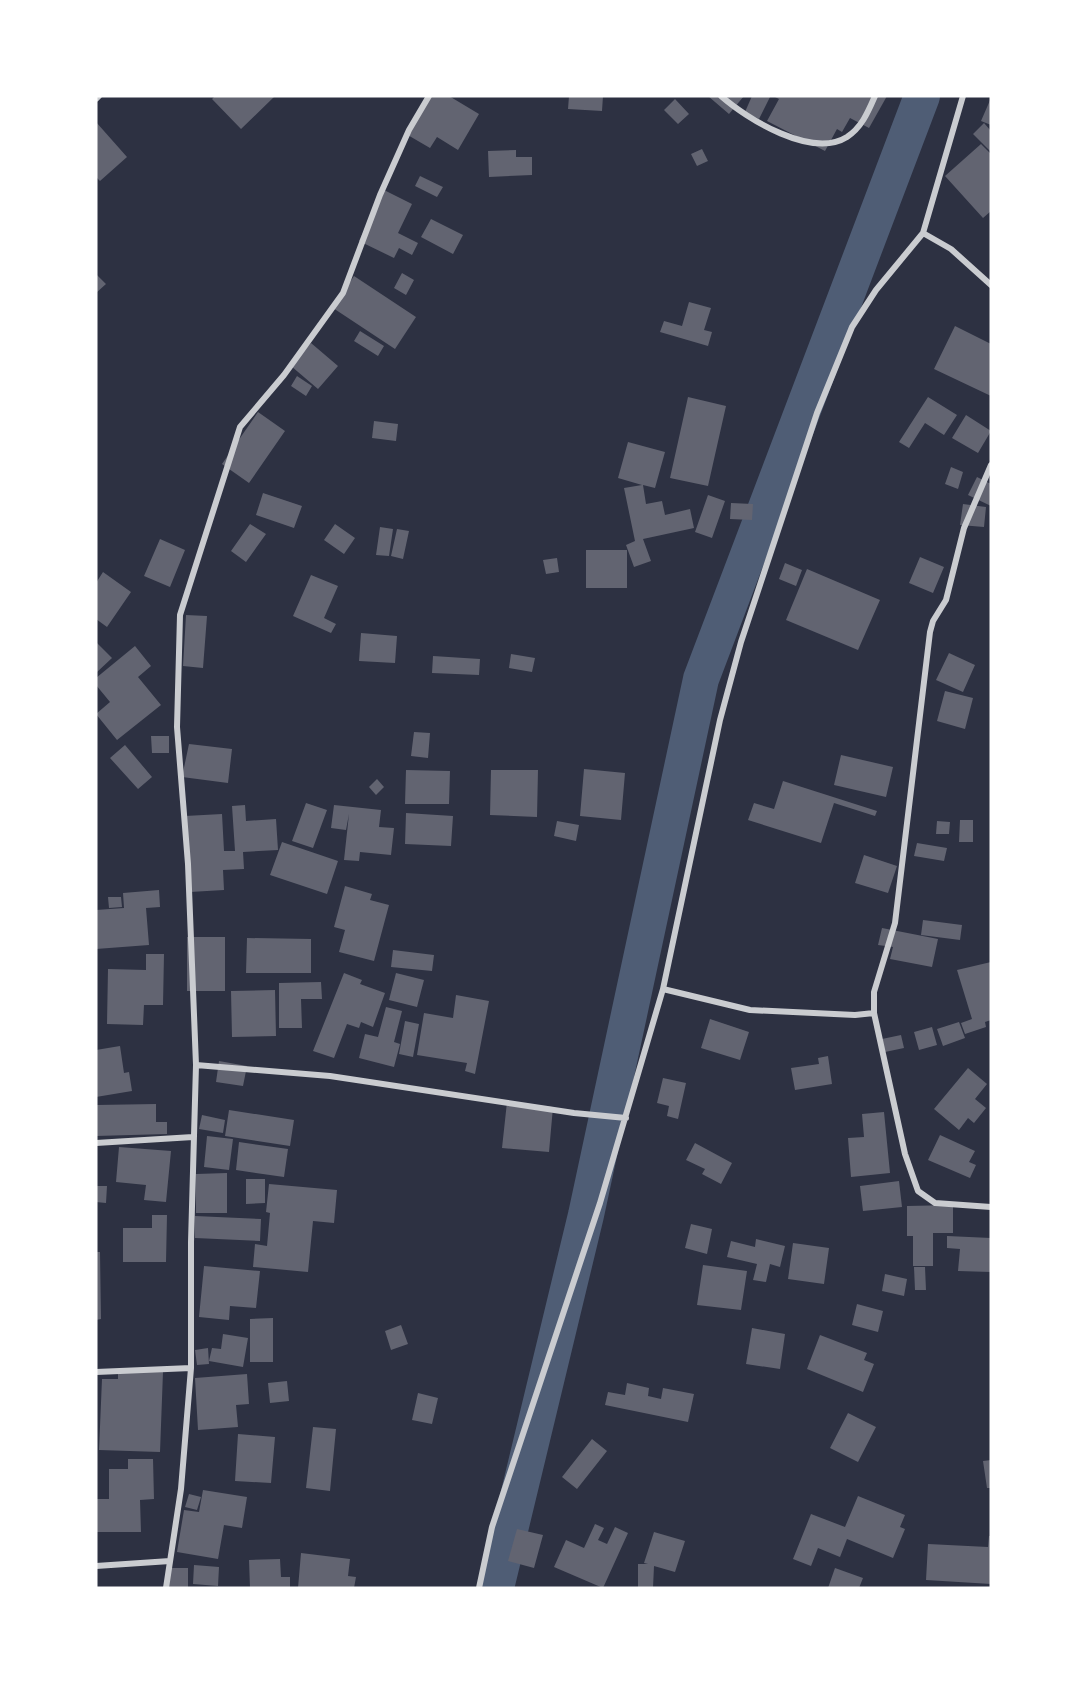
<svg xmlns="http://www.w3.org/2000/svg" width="1087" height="1684" font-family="Signika,sans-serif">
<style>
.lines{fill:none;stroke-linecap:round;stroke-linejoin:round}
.river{stroke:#4f5d75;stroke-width:36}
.building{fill:#626471}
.minor{stroke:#caccd0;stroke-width:6}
</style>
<rect width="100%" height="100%" fill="#2d3142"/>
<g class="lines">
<path class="river" d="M496,1588L586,1215L701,679L922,96"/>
</g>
<path class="building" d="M215,96H275L241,129L212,99Z
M428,96H449L479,114L458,150L437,137L430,148L406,134Z
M569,96H603L602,111L568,109Z
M708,96H744L729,114Z
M752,96L770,97L759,119L745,112Z
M773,96H887L869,128L850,118L842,132L837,129L825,151L767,121L779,99Z
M991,98V125L981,121Z
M675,99L689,114L678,124L664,110Z
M96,122L127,157L100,181L96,177Z
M984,123L991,131V152L973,134Z
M981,144L991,154V211L983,218L945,176Z
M702,149L708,161L697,166L691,154Z
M516,150V157H532V175L489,177L488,151Z
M420,176L443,187L437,197L415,186Z
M384,190L412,204L398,233L418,243L412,255L399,248L394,258L359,241Z
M431,219L463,235L453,254L421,237Z
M402,273L414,280L406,295L394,288Z
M96,274L106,284L96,293Z
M354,276L416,317L395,349L333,308Z
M689,302L711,308L704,330L712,332L708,346L660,332L664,321L682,326Z
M955,326L991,344V396L934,369Z
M360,331L384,346L378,356L354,341Z
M311,343L338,366L318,389L291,366Z
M297,376L312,386L306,396L291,386Z
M688,397L726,406L708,486L670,478Z
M928,397L957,415L944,435L925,423L909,448L899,442Z
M258,412L285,431L249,483L222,464Z
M966,415L991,431L978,453L952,438Z
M374,421L398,424L396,441L372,438Z
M628,442L665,452L655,488L643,485L646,504L662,501L665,515L690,509L694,528L643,539L651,561L634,567L626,545L635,541L624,488L642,485L618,478Z
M951,467L963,472L958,489L945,484Z
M977,477L991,484V506L968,495Z
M263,493L302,506L294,528L256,515Z
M708,495L725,501L712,538L695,532Z
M731,503L753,504L752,520L730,519Z
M963,504L986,507L984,527L960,525Z
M250,524L266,534L246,562L231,551Z
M335,524L355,538L344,554L324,540Z
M380,527L393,529L389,556L376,555Z
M397,529L409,531L403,559L391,556Z
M160,539L185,550L170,587L144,576Z
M586,550H627V588H586Z
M920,557L944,567L933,593L909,583Z
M557,558L559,572L546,574L543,560Z
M785,563L802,570L796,586L779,579Z
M807,569L880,600L858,650L786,620Z
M103,572L131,592L107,627L96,619V583Z
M311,575L338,586L324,618L336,624L331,633L293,616Z
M186,615L207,616L203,668L183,666Z
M361,633L397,636L395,663L359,661Z
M96,642L112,658L96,673Z
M135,646L151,666L138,677L161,705L117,740L96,714L110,702L96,685V678Z
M949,653L975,665L963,692L936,680Z
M511,654L535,658L532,672L509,668Z
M433,656L480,659L479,675L432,673Z
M945,691L973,698L965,729L937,721Z
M414,732L430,733L428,758L411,756Z
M151,736H169V753H152Z
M189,744L232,749L228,783L182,777Z
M125,745L152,777L138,789L110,758Z
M841,755L893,767L886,797L834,785Z
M584,769L625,773L621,820L580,816Z
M406,770L450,771L449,804H405Z
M491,770H538L537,817L490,815Z
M377,779L384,787L376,795L369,787Z
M783,781L877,811L875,816L834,803L821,843L748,820L754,803L774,809Z
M306,803L327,810L313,848L292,841Z
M245,805L246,821L276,819L278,850L243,852L244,869L223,870L224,890L190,892L185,816L222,814L224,851H235L232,806Z
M334,805L381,810L379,827L394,828L391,855L360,852L359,861L344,860L349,814L346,830L331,828Z
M406,813L453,816L451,846L405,844Z
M960,820H973V842H959Z
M557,821L579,825L576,841L554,836Z
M937,821L950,822L949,834H936Z
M282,842L338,861L327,894L270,875Z
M917,843L947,848L944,861L914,856Z
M864,855L897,866L888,893L855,883Z
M345,886L372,894L370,900L389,905L374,961L339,952L345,930L334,927Z
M159,890L160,907L146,908L149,945L96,949V910L124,908L123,893Z
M108,897H121L122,907L109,908Z
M923,920L962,925L960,940L921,935Z
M882,928L938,939L932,967L890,959L893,947L878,945Z
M187,937H225V991H187Z
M247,938L311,939V973H246Z
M393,950L434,955L432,971L391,967Z
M146,954H164L163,1005H144L143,1025L107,1024L108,969L146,970Z
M991,962V1020L985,1022L986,1027L965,1034L961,1023L972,1019L957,970Z
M344,973L362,980L360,984L385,993L373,1027L361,1022L359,1028L347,1024L334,1058L313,1051Z
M396,973L424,980L417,1007L389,1000Z
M321,982L322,999H301L302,1028H279V983Z
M275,990L276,1036L232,1037L231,991Z
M456,995L489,1001L475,1074L465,1071L467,1063L417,1055L424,1013L453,1018Z
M386,1007L402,1011L394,1042L400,1044L394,1067L359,1058L365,1034L378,1037Z
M710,1019L749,1032L740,1060L701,1048Z
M405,1021L419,1024L413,1057L399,1054Z
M959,1022L965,1038L943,1046L937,1029Z
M932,1027L937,1045L919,1050L914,1032Z
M901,1035L904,1048L885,1052L882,1039Z
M120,1046L124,1073L129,1072L132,1091L96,1097V1050Z
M828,1056L832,1084L795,1090L791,1068L819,1064L818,1058Z
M219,1061L247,1066L243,1086L216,1082Z
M968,1068L987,1084L975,1099L986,1108L974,1123L968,1118L959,1130L934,1109Z
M663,1078L686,1083L678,1119L667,1116L669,1106L657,1103Z
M507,1102L553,1107L549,1152L502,1148Z
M156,1104V1122H167V1134L96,1136V1105Z
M229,1110L294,1120L290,1146L225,1136Z
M884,1112L890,1173L851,1177L848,1138L864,1137L862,1114Z
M202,1115L225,1120L223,1133L199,1129Z
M940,1135L975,1151L969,1162L976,1165L970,1178L928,1160Z
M207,1136L233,1139L229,1170L204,1167Z
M239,1142L288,1149L284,1177L236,1170Z
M695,1143L732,1163L721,1184L702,1174L705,1169L686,1160Z
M119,1147L171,1151L166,1202L144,1200L146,1185L116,1182Z
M227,1173V1213H196V1174Z
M246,1179H265V1203L246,1204Z
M899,1181L902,1207L863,1211L860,1186Z
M269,1184L337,1190L334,1223L313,1221L308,1272L253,1267L255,1244L267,1246L270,1213L266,1212Z
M96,1186H107L106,1203L96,1202Z
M953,1205V1233H933V1266H913V1236H907V1206Z
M152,1215H167L166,1262H123V1228H152Z
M195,1216L261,1219L260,1241L195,1238Z
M691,1224L712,1229L707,1254L685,1248Z
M947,1236L991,1238V1272L958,1271L960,1249L947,1248Z
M756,1239L785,1246L780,1267L770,1264L766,1282L753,1280L757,1264L727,1257L731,1241L755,1247Z
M793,1243L829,1248L824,1284L788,1279Z
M96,1252H100L101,1319L96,1320Z
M703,1265L747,1271L741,1310L697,1305Z
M204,1266L260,1271L256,1308L230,1306L229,1320L199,1317Z
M914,1267H925L926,1290H915Z
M885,1274L907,1279L904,1296L882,1291Z
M857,1304L883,1311L878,1332L852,1325Z
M273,1318V1362H250V1319Z
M401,1325L408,1344L391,1350L385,1331Z
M752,1328L785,1334L780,1369L746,1364Z
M223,1334L248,1338L243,1367L209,1361L212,1348L221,1349Z
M820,1335L867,1353L864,1360L874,1364L863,1392L807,1369Z
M208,1348L209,1364L197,1365L195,1350Z
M118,1370L163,1372L160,1452L99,1450L102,1379H118Z
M247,1374L249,1404L236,1405L238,1427L198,1430L195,1378Z
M287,1381L289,1401L270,1403L268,1383Z
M627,1383L649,1388L648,1396L661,1399L663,1388L694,1394L688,1422L605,1405L608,1392L625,1395Z
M418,1393L438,1398L432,1424L412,1420Z
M848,1413L876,1427L858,1462L830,1448Z
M313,1427L336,1429L330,1491L306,1488Z
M238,1434L275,1437L271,1483L235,1481Z
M592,1439L607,1451L577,1489L562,1477Z
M128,1459H153L154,1499L140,1500L141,1532H96L97,1499H109V1469H128Z
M991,1460V1488H987L983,1461Z
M203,1490L247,1497L242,1528L224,1525L218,1559L177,1552L184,1510L199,1512Z
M189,1494L201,1497L197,1510L185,1507Z
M858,1496L905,1515L900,1527L905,1529L893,1558L847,1539L840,1557L818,1548L811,1566L793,1559L811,1514L845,1527Z
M595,1524L604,1528L598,1540L607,1544L615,1527L628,1533L603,1588L554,1567L566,1540L584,1548Z
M517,1529L543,1535L534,1568L508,1561Z
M654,1532L685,1541L675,1572L654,1566L653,1588H638V1564H648L644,1563Z
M989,1536H991V1584L926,1580L928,1544L988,1547Z
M301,1553L350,1559L348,1576L356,1577L354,1588H298Z
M280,1559L281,1577H290V1588H250L249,1560Z
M194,1565L219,1567L218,1586L193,1584Z
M169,1568H188V1588H169Z
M835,1568L863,1578L859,1588H828Z"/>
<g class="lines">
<path class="minor" d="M721,96C747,119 812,159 847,137C862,127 868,112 875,96
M96,99L99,96
M923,233L951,249L991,285
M663,989L750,1010L855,1015L874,1013L905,1154L918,1191L935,1203L991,1207
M874,1013V992L895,923L930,632L933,621L946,600L964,528L991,465
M196,1065L330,1076L574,1113L626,1118
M96,1143L193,1137
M96,1372L191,1368
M96,1566L170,1561
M166,1588L181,1489L191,1368V1242L196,1065L188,864L177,727L180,615L240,427L284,375L343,293L380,195L409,130L429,96
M479,1588L492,1527L600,1203L663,989L720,720L741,642L817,413L852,327L876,290L923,233L963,96"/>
</g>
<rect width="1087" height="1684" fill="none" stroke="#ffffff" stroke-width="195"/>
</svg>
